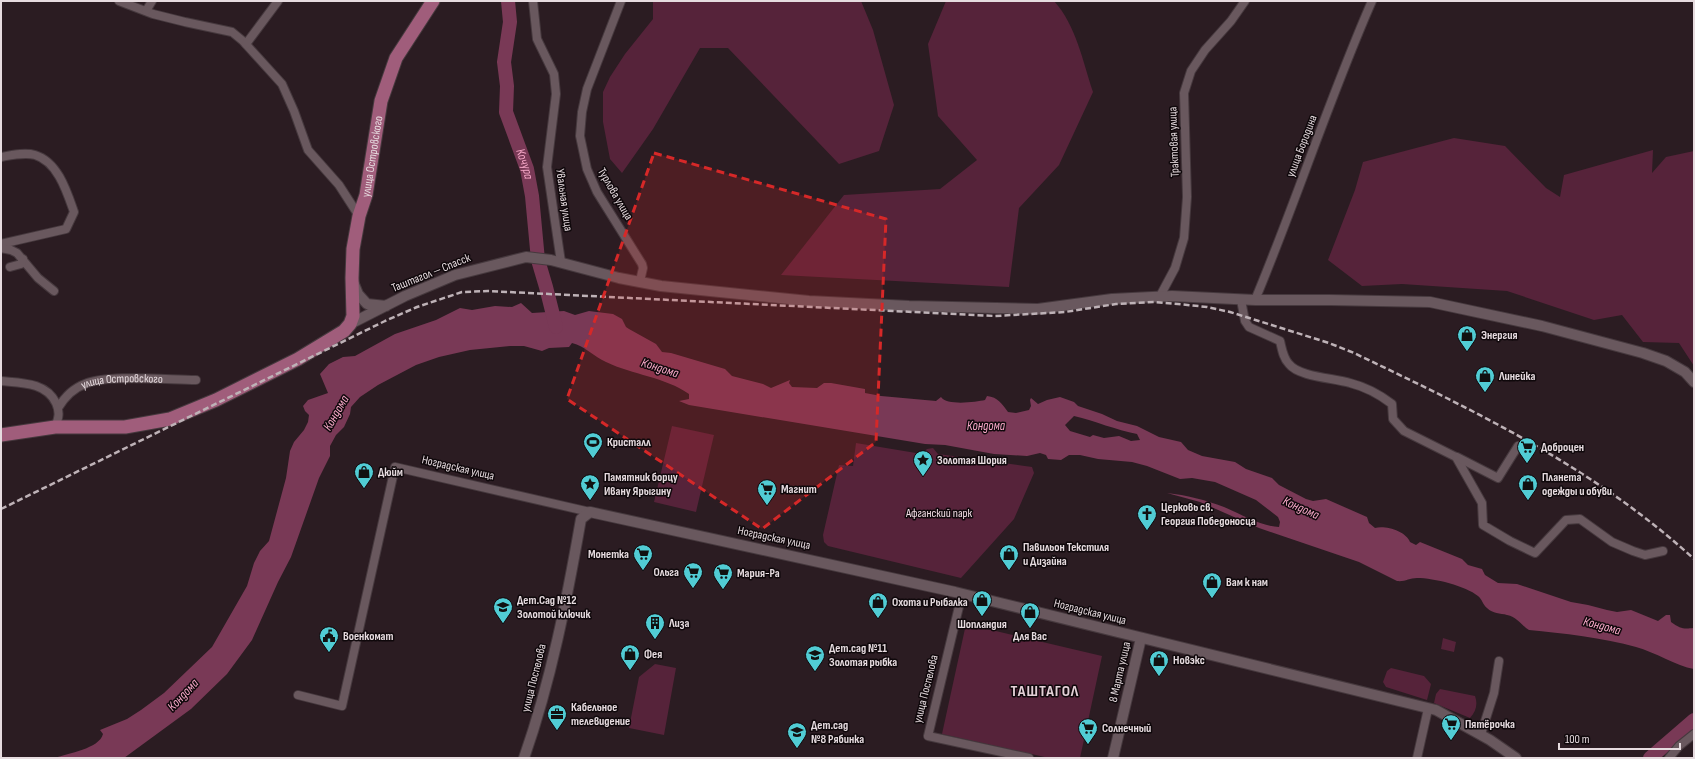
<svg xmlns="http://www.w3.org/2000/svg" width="1695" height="759" font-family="'Sofia Sans Condensed',sans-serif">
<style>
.green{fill:#56233a}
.water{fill:#793956;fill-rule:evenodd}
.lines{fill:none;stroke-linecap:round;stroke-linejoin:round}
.river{stroke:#793956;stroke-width:14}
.minor-casing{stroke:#46393e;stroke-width:10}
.tertiary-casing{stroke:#46393e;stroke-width:12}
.primary-casing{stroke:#46393e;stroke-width:15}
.minor{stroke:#69585e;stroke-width:8}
.tertiary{stroke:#69585e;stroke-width:10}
.primary{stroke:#a05d7b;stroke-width:13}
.rail{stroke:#beb2b7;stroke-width:2.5;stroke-dasharray:6 3;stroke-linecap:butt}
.marked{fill:#d62828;fill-opacity:0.2;stroke:#d62828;stroke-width:3;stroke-dasharray:8 5;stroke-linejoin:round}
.labels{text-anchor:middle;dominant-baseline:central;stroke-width:3;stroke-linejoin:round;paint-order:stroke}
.street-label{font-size:12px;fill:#e6dbdf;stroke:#0f080b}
.poi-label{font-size:12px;font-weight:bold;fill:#e6dbdf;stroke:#0f080b;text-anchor:start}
.park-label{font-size:12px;fill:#f3dee6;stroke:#0f080b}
.water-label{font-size:13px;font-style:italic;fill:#f7a8c8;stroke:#0f080b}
.district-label{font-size:16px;font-weight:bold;letter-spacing:1px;fill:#e4d0d7;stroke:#0f080b}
</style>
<rect width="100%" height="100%" fill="#2b1c22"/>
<path class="green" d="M653,1H861L873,30L894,105L879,151L839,164L728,48H700L653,129L622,173L610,159L603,122V92L610,77L625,54L653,19Z
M946,1H1054C1076,25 1083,62 1093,92L1059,165L1019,208L1009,287L781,275L844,195L940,189L977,160L938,116L928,44Z
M1454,138L1505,146L1546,188L1560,197L1564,175L1653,150L1652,173L1666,157L1694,151V366L1679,343L1643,342L1622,315L1594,320L1507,291L1402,284L1362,286L1328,260L1355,190L1363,162Z
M672,426L714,435L696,512L654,502Z
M856,443L922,454L927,449L933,448L938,454L1032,467L1034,473L1014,519L961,578L828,546L824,542L823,535L839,465L853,466Z
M966,624L1102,656L1080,758H1049L942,734Z
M1443,638L1456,642L1454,652L1441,649Z
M655,664L676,668L664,735L629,728L639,677Z
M1391,668L1424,676L1431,684L1427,700L1386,687L1383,682L1387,671Z
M1440,689L1475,696C1478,704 1476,712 1470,718L1434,703L1436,694Z"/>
<path class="water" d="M521,303L532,313L564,311L575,315L589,311L613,314L622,319L626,327L629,329L656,344L662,352L671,353L725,369L732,376L763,384L771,388L790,380L789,383L792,387L817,388L824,383H831L865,389V393L881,396L936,401L941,397C947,406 976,402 985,400L987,396C998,397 1002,404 1008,412L1016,413L1029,410L1031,406L1030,400L1031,398L1038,404L1047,400L1060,397L1074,402L1078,406L1102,414L1117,421L1137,426L1159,437L1181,442L1188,450L1202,456L1235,462L1246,469L1272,478L1279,485L1306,499L1313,501L1326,499L1367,517L1369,523L1375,528C1385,525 1406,531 1410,542L1416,545L1420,542L1462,559L1468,565L1482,569L1485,575L1498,583L1517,584L1571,602L1588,605L1607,610L1617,612L1631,610L1658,621L1666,615H1670L1671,622C1681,629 1683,629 1694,628V669C1676,666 1655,652 1636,647C1604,638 1562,633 1529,630C1521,625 1517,617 1507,615C1500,613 1493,614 1487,608C1483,605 1482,599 1478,596C1466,586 1434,578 1417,578C1409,578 1405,582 1397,581L1359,562L1259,528L1200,502L1167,493C1186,495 1206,500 1224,507C1241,514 1260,526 1279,527L1280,522L1278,517L1256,500L1215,482L1192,478L1180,479L1147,466L1132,462L1098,459L1080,455H1069L1061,460L1048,459L1046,455L1040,453L1027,456L994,454L945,445L925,444L689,405L679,401L689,399V394C665,377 633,375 606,362C594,357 585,346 572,343L569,347L549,348L542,351L524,346H510L470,350L439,357L416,365L378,385L360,397L351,407L350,414L344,427L336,435L330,446V456L319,478L291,557L278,582L252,640L227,674L191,709L124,758H55C68,753 99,749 103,734L100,730L127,719L141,710L164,693L212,647L247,586L254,563L260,551L269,541L286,478L290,451L294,442L304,430L308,422L309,415L305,411L303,406L308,400L328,393L320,374L329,364L343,357L355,356L395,334L436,320L460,308L472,310L495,306L512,307ZM1074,416C1095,421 1116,430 1137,434L1140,440L1131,441L1119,436L1104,438L1093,435L1090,437L1070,431L1065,425Z"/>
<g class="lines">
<g class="river">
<path id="s1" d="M508,1L510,22L504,62L507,86L506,112L527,169L532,196L538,260L546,287L556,327"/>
<path d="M1650,758L1694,720"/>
</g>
<defs>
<g id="minor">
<path d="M119,1L153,14L185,22L232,32L243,41L282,84L294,111L308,150L339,185L359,216"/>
<path d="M533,1L537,39L554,74L556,94L547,167L561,262"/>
<path d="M621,1L587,89L582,112L580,136L587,169L597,192L642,264L643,268L640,281"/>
<path d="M146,11L152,1"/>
<path d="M246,44L278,1"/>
<path d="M1,157C12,155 25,152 35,155C58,162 67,192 74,212L66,229L1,244"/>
<path d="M1,248L11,250L17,253L38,278L54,291"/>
<path d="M10,267L21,264L23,259"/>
<path d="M1159,298L1175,268L1184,238L1187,197L1184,93L1191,71L1205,50L1231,21L1245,1"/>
<path d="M1241,300L1245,321L1249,327L1280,341C1282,349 1283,358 1289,364C1299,377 1334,378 1350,383C1366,387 1379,394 1392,404L1393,419L1404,431L1456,457L1482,503L1483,525L1510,541L1535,553L1566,520L1580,519L1612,542L1633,551L1645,555L1663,551"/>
<path d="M1255,300C1296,202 1329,99 1372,1"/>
<path d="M1,381C21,383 46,382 56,403C60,412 59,418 55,427"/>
<path id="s2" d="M58,408C64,398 74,388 85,384C107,374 169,380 196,380"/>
<path d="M1457,457L1498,478L1518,446"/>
<path d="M962,594L928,736L1029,758"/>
<path d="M298,695L342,706L395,467L590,512"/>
<path d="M1481,734L1494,693L1499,661"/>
<path d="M1417,758L1428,709"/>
<path d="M1669,758L1679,746L1694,734"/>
</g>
<path id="tertiary" d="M354,284L358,294L367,304L386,306
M350,324L405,296L455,275L526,257L551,260L619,278L661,286L809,301L909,306L1038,309L1112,299L1172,296L1255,300H1330L1430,302L1542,326L1643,353L1666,361L1685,372L1694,382
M524,758C551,681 567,599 581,519L590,512L955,592L1436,710L1490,740L1516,758
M1113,758L1141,638"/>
<g id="primary">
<path id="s3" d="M1,435L55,427H125L170,419L216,400L298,359L344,331L350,324L353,316L352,278L353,249L359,216L366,195L381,101L396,58L433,1"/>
</g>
</defs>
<use href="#minor" class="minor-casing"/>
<use href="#tertiary" class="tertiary-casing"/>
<use href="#primary" class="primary-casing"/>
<use href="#minor" class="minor"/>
<use href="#tertiary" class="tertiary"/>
<use href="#primary" class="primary"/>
<path class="rail" d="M1,509L385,321L417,307L462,292L488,291L995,316L1065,312L1116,304L1154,302L1178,304L1207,307L1230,312L1329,343L1354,353C1473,410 1595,468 1694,559"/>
</g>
<path class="marked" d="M654,153L886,219L876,442L762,529L567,399Z"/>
<defs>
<symbol id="shop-pin" viewBox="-11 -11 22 30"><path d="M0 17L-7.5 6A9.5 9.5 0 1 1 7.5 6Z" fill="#51ccd4" stroke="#0f080b"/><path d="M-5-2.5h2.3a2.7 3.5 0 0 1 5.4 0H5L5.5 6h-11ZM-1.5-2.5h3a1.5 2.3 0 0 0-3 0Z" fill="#111"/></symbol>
<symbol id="stadium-pin" viewBox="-11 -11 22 30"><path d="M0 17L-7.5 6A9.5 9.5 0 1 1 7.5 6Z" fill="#51ccd4" stroke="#0f080b"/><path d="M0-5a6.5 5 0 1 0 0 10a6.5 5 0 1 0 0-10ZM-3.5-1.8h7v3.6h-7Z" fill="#111"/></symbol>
<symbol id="supermarket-pin" viewBox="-11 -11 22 30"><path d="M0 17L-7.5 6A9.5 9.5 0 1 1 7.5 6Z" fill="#51ccd4" stroke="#0f080b"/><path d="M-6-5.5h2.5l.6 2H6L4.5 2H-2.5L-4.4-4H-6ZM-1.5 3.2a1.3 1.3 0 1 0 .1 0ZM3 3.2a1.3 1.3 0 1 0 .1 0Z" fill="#111"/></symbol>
<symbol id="sight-pin" viewBox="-11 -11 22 30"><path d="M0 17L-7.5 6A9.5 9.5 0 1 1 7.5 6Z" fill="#51ccd4" stroke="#0f080b"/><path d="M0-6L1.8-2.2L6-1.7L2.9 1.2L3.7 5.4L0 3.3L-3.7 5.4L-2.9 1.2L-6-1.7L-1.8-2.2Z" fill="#111"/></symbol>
<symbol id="church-pin" viewBox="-11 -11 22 30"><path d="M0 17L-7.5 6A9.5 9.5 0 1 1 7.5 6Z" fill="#51ccd4" stroke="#0f080b"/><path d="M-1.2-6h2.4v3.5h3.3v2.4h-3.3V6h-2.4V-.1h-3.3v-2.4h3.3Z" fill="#111"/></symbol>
<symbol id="school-pin" viewBox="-11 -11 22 30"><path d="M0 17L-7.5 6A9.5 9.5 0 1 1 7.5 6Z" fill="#51ccd4" stroke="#0f080b"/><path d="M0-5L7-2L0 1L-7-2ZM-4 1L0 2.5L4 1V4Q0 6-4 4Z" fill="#111"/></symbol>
<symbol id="building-pin" viewBox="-11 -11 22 30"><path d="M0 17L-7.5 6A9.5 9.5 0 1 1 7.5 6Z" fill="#51ccd4" stroke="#0f080b"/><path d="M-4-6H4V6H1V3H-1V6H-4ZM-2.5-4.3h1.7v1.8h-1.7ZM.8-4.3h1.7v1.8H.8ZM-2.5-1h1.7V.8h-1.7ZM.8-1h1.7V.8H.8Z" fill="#111"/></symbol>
<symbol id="civic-pin" viewBox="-11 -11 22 30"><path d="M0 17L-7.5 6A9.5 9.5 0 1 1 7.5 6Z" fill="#51ccd4" stroke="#0f080b"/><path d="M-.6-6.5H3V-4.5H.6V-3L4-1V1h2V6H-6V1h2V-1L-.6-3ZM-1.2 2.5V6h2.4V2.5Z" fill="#111"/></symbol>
<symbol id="office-pin" viewBox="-11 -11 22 30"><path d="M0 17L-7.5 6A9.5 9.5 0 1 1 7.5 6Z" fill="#51ccd4" stroke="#0f080b"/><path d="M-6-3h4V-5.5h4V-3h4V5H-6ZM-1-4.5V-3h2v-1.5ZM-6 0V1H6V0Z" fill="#111"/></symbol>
</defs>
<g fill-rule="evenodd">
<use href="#shop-pin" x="1456" y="324" width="22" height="30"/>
<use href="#shop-pin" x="1474" y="365" width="22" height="30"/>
<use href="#stadium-pin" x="582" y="431" width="22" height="30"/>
<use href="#supermarket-pin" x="1516" y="436" width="22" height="30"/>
<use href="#sight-pin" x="912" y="449" width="22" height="30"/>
<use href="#shop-pin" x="353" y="461" width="22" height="30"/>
<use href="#sight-pin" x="579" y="473" width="22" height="30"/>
<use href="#shop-pin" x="1517" y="473" width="22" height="30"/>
<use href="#supermarket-pin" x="756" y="478" width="22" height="30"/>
<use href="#church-pin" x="1136" y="503" width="22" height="30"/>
<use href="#supermarket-pin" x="632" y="543" width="22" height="30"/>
<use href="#shop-pin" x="998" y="543" width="22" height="30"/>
<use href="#supermarket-pin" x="682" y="561" width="22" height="30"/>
<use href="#supermarket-pin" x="712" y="562" width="22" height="30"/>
<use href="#shop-pin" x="1201" y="571" width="22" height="30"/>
<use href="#shop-pin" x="971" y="589" width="22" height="30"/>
<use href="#shop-pin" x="867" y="591" width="22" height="30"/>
<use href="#school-pin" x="492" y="596" width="22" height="30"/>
<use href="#shop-pin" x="1019" y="601" width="22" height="30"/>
<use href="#building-pin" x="644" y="612" width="22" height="30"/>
<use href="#civic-pin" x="318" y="625" width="22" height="30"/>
<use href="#shop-pin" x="619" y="643" width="22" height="30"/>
<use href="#school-pin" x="804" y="644" width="22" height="30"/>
<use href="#shop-pin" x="1148" y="649" width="22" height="30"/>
<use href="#office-pin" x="546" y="703" width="22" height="30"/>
<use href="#supermarket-pin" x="1440" y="713" width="22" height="30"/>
<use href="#supermarket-pin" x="1077" y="717" width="22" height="30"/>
<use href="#school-pin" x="786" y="721" width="22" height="30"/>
</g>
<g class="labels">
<g class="street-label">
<text transform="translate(1174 142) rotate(-92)">Трактовая улица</text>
<text transform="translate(1302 146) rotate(-69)">улица Бородина</text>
<text stroke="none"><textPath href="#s3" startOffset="545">улица Островского</textPath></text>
<text transform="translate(615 194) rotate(60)">Турлова улица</text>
<text transform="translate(564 200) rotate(82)">Увальная улица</text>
<text transform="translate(431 273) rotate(-22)">Таштагол — Спасск</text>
<text stroke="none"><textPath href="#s2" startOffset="74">улица Островского</textPath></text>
<text transform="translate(458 468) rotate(13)">Ноградская улица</text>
<text transform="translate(774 538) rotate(12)">Ноградская улица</text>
<text transform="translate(1090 612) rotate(14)">Ноградская улица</text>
<text transform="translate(1120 672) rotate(-77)">8 Марта улица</text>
<text transform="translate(534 678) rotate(-76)">улица Поспелова</text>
<text transform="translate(926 689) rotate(-76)">улица Поспелова</text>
</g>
<g class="poi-label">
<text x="1481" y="335">Энергия</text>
<text x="1499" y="376">Линейка</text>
<text x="607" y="442">Кристалл</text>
<text x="1541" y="447">Доброцен</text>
<text x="937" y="460">Золотая Шория</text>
<text x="378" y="472">Дюйм</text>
<text x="604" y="477">Памятник борцу<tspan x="604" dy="14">Ивану Ярыгину</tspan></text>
<text x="1542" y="477">Планета<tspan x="1542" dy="14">одежды и обуви</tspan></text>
<text x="781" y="489">Магнит</text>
<text x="1161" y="507">Церковь св.<tspan x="1161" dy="14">Георгия Победоносца</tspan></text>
<text x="1023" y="547">Павильон Текстиля<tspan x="1023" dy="14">и Дизайна</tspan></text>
<text x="629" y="554" text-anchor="end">Монетка</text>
<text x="679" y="572" text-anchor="end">Ольга</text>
<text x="737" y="573">Мария-Ра</text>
<text x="1226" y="582">Вам к нам</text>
<text x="517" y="600">Дет.Сад №12<tspan x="517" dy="14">Золотой ключик</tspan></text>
<text x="892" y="602">Охота и Рыбалка</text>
<text x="669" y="623">Лиза</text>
<text x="982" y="624" text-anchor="middle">Шопландия</text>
<text x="343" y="636">Военкомат</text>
<text x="1030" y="636" text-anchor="middle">Для Вас</text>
<text x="829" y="648">Дет.сад №11<tspan x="829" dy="14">Золотая рыбка</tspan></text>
<text x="644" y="654">Фея</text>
<text x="1173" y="660">Новэкс</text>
<text x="571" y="707">Кабельное<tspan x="571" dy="14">телевидение</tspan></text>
<text x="1465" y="724">Пятёрочка</text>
<text x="811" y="725">Дет.сад<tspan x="811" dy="14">№8 Рябинка</tspan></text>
<text x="1102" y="728">Солнечный</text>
</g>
<g class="park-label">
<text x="939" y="513">Афганский парк</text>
</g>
<g class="water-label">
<text stroke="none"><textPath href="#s1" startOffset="167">Кочура</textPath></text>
<text transform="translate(660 368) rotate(18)">Кондома</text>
<text transform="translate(336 413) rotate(-60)">Кондома</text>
<text x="986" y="426">Кондома</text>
<text transform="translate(1301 508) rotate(24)">Кондома</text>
<text transform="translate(1602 626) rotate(15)">Кондома</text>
<text transform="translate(183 695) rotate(-47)">Кондома</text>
</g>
<g class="district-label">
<text x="1045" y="691">ТАШТАГОЛ</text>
</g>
</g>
<rect width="1695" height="759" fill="none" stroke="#e6dbdf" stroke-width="4"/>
<path d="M1559 743v6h121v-6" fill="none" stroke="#e6dbdf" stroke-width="2"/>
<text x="1565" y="743" font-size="12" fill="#e6dbdf" stroke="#0f080b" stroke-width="3" paint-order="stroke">100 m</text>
</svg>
